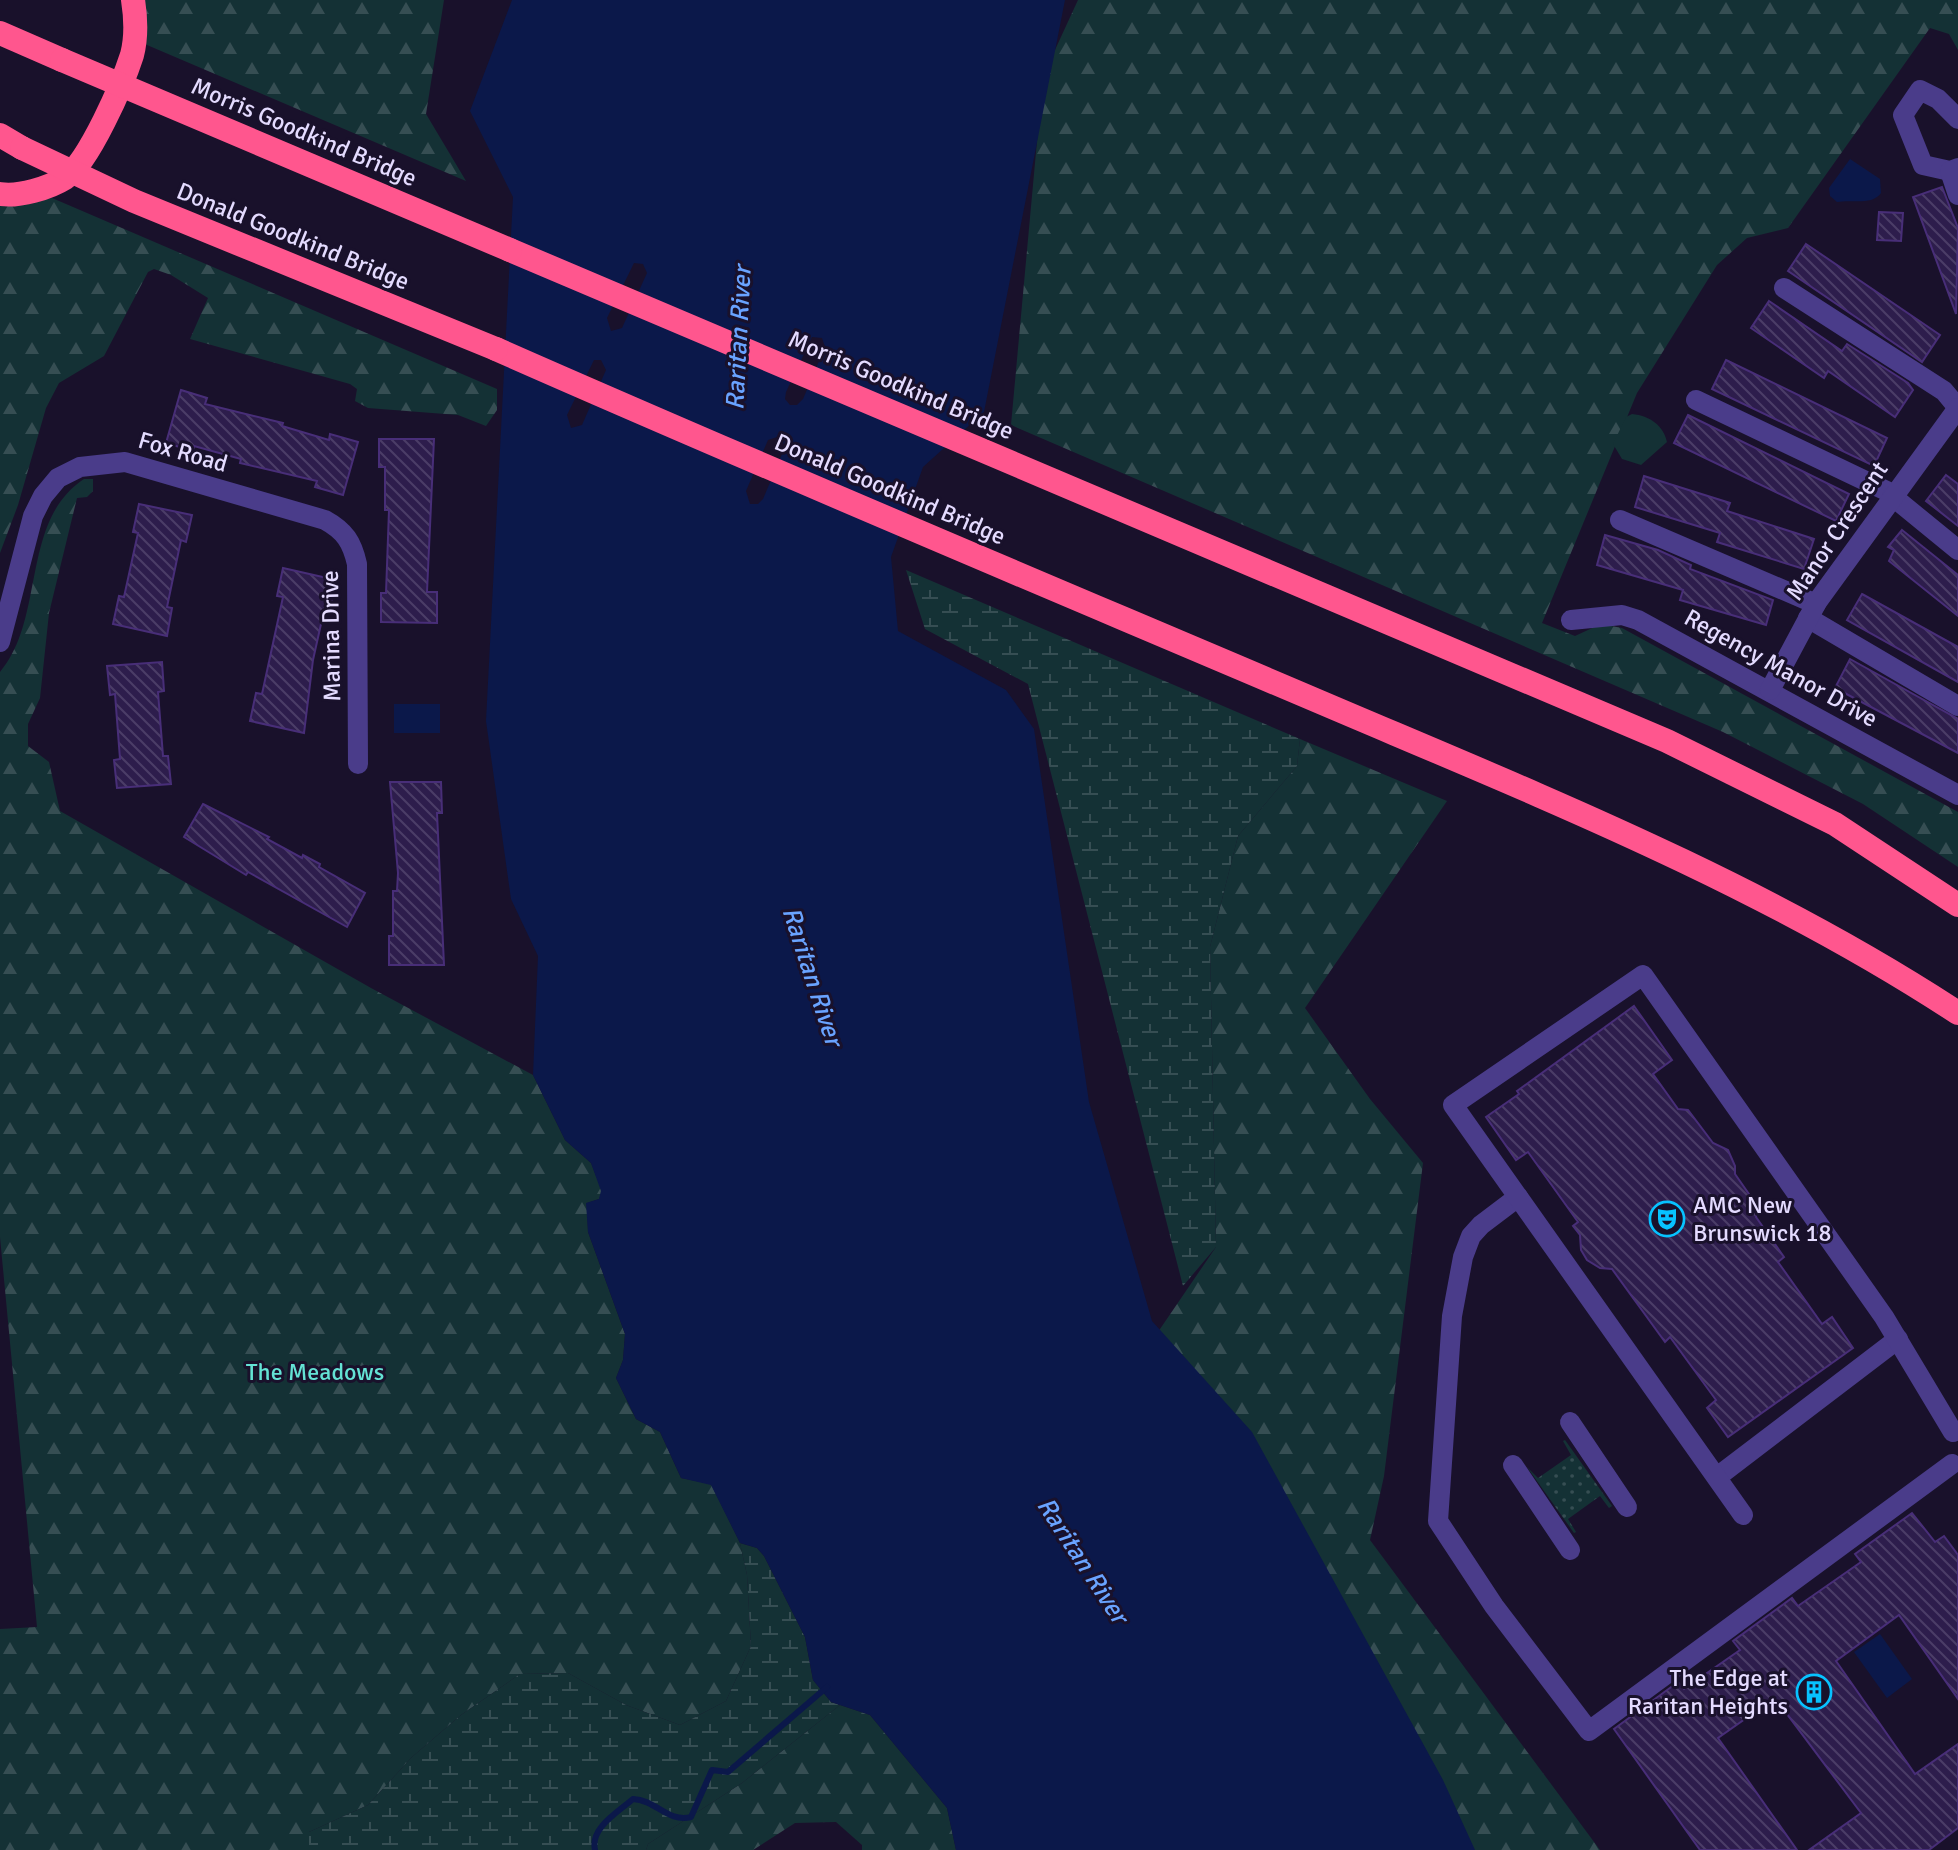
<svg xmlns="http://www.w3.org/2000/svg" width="1958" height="1850" font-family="Signika,sans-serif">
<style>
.grass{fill:url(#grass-dots)}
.forest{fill:url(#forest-firs)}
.wetland{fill:url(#wetland-marsh)}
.park{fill:#143135}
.water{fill:#0b184a}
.pier{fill:#19112b}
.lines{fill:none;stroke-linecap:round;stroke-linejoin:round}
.stream{stroke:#0b184a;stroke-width:6}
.building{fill:url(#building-back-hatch);stroke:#482e78;stroke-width:2}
.minor{stroke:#4a3c8a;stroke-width:20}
.highway{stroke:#ff568e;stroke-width:24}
.highway-bridge{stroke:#ff568e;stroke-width:24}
.labels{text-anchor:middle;stroke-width:6;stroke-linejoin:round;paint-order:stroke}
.street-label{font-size:24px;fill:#e4dbff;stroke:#19112b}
.poi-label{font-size:24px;fill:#e4dbff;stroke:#19112b;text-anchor:start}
.park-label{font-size:24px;fill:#64e2d5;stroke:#19112b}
.water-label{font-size:26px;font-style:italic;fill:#69a3ff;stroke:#19112b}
</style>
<defs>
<pattern id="grass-dots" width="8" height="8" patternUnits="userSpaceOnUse" patternTransform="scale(2)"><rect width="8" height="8" fill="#143135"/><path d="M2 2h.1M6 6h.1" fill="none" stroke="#364e53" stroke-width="1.8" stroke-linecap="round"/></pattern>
<pattern id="forest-firs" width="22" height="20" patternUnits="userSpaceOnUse" patternTransform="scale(2)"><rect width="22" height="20" fill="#143135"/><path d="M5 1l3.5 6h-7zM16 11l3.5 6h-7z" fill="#364e53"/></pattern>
<pattern id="wetland-marsh" width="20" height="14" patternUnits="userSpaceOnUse" patternTransform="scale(2)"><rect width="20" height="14" fill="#143135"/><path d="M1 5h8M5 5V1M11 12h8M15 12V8" fill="none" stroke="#364e53"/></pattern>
<pattern id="building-back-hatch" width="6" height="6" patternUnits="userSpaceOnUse" patternTransform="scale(2)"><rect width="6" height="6" fill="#2d1d4c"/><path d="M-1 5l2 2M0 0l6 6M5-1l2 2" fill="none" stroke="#4b3d67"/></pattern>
</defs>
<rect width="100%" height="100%" fill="#19112b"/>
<path class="grass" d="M 1565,1440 L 1612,1506 L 1609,1508 L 1600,1496 L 1568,1519 L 1576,1532 L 1574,1533 L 1527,1467 L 1538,1478 L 1571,1455 L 1563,1441 Z"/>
<g class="forest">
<path d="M 134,0 L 444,0 L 426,114 L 466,181 L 133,39 Z"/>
<path d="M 1078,0 L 1958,0 L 1958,50 L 1949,34 L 1930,28 L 1788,228 L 1747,238 L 1717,265 L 1637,393 L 1542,623 L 1575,636 L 1601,624 L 1622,628 L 1958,812 L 1958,867 L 1863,804 L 1723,732 L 1011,425 L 1043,76 Z"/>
<path d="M 52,198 L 497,389 L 497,410 L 486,426 L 458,415 L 368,408 L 355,401 L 357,389 L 350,384 L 190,339 L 208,298 L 171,275 L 154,269 L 148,272 L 104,356 L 59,383 L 46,408 L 18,505 L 0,553 L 0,204 Z"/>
<path d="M 84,479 L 93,479 L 93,491 L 87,497 L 77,498 L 49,613 L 40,698 L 28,724 L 28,746 L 49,762 L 60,811 L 371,988 L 533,1075 L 565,1140 L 591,1163 L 602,1191 L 599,1199 L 587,1203 L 588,1232 L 625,1334 L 623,1360 L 616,1378 L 636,1419 L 660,1432 L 681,1478 L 711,1484 L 740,1543 L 747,1575 L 751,1646 L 726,1701 L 680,1725 L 626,1705 L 568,1673 L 520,1674 L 461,1715 L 412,1757 L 368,1805 L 309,1832 L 309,1850 L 0,1850 L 0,1629 L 37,1627 L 0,1237 L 0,672 C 46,618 20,521 84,479 Z"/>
<path d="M 1300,739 L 1447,801 L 1305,1008 L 1370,1099 L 1423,1163 L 1384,1476 L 1370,1540 L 1600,1850 L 1409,1850 L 1158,1332 L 1216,1247 L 1210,947 L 1238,836 L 1297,766 Z"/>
<path d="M 840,1705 L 870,1715 L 947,1808 L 956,1850 L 862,1850 L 862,1845 L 836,1822 L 795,1823 L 753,1850 L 646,1850 L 648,1844 L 742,1783 Z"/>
</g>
<g class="wetland">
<path d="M 906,570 L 1300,739 L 1297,766 L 1238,836 L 1210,947 L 1216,1247 L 1183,1286 L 1028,684 L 925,629 Z"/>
<path d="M 740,1543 L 757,1548 L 764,1556 L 805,1637 L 813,1680 L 831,1702 L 840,1705 L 742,1783 L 648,1844 L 646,1850 L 309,1850 L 309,1832 L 368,1805 L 412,1757 L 461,1715 L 520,1674 L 568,1673 L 626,1705 L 680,1725 L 726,1701 L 751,1646 L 747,1575 Z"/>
</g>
<path class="park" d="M 1632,414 C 1650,416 1663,425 1667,442 L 1641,465 L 1622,459 L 1613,444 L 1626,417 Z"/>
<g class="water">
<path d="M 512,0 L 1065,0 L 984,412 L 923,467 L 891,557 L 898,631 L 1006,690 L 1034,729 L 1089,1102 L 1152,1321 L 1252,1432 L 1443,1780 L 1475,1850 L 956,1850 L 947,1808 L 870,1715 L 831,1702 L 813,1680 L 805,1637 L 764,1556 L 757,1548 L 740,1543 L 711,1485 L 681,1478 L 660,1432 L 636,1419 L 616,1378 L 623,1360 L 625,1334 L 588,1232 L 586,1203 L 599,1199 L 601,1191 L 591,1163 L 565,1140 L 533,1075 L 538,956 L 511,899 L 486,721 L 513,197 L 470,111 Z"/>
<path d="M 1850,159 L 1880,179 L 1881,193 C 1872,206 1852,199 1837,202 L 1830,196 L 1829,188 Z"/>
<rect x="394" y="704" width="46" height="29"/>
<path d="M 1880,1634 L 1912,1679 L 1887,1698 L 1854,1652 Z"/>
</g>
<g class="pier">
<path d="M 634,263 L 643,264 L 647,273 L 622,328 L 611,331 L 607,318 Z"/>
<path d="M 812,337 L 822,338 L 825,347 L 803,399 L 797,405 L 790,405 L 785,399 L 786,392 Z"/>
<path d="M 594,360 L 601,360 L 606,370 L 582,425 L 571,428 L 567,415 Z"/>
<path d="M 780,436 L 785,447 L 763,499 L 758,504 L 750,504 L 746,491 L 768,440 Z"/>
</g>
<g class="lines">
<path class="stream" d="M 595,1850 C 590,1828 617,1813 633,1799 C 656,1800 668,1823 691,1817 L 712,1770 L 728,1772 L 827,1687"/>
</g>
<g class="building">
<path d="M 1942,187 L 1958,228 L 1956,314 L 1913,197 Z"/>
<path d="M 1879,212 L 1903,213 L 1901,241 L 1877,240 Z"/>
<path d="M 1806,244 L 1940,335 L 1922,362 L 1788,271 Z"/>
<path d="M 1769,301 L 1842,351 L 1847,344 L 1908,383 L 1913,390 L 1895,417 L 1828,371 L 1824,378 L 1751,328 Z"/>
<path d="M 1726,360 L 1887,438 L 1874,466 L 1712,389 Z"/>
<path d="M 181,390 L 207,398 L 205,404 L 283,423 L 282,426 L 329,440 L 330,434 L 358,442 L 343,495 L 315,487 L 317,481 L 240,463 L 241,459 L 194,446 L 193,451 L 166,443 Z"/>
<path d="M 1688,415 L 1849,494 L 1836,521 L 1674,443 Z"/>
<path d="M 379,439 L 434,439 L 427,592 L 437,592 L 437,623 L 381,622 L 381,593 L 386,593 L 389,510 L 385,510 L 385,467 L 379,467 Z"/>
<path d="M 1946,475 L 1958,484 L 1958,526 L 1926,501 Z"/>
<path d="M 1644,476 L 1730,503 L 1727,511 L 1814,539 L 1804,569 L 1717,542 L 1720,533 L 1635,507 Z"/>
<path d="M 139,504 L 192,515 L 186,542 L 181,540 L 167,607 L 172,608 L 167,636 L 113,624 L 119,596 L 124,597 L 138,533 L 133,532 Z"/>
<path d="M 1902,530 L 1958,575 L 1958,616 L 1889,561 L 1894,550 L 1888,547 Z"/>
<path d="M 1605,535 L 1658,550 L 1691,565 L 1690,569 L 1773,600 L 1766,625 L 1680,600 L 1683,590 L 1597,565 Z"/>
<path d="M 283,568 L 336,580 L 330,607 L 325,606 L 313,660 L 304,733 L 250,721 L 256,693 L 262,694 L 283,597 L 277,596 Z"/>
<path d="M 1862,594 L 1958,647 L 1958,682 L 1847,620 Z"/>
<path d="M 1850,659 L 1958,719 L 1958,753 L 1835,688 Z"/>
<path d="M 162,662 L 164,691 L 158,692 L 163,756 L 168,756 L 171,784 L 117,788 L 114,760 L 120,759 L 115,694 L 110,695 L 107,666 Z"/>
<path d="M 390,782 L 441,782 L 442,813 L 437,813 L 444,965 L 389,965 L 389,936 L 393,936 L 393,891 L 397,891 L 398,873 Z"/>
<path d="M 203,804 L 269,837 L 267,839 L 302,858 L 303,855 L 320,864 L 319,867 L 365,893 L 347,927 L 248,872 L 246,875 L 184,837 Z"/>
<path d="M 1634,1006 L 1672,1060 L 1653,1074 L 1678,1109 L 1688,1110 L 1713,1143 L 1728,1150 L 1735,1166 L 1735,1174 L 1758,1207 L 1756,1217 L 1784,1257 L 1778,1262 L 1822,1324 L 1832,1317 L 1853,1348 L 1728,1437 L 1707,1408 L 1716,1400 L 1670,1337 L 1665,1342 L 1612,1269 L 1600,1268 L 1587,1260 L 1581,1250 L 1580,1235 L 1573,1226 L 1578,1222 L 1528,1152 L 1516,1160 L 1486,1117 L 1519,1094 L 1517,1091 Z"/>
<path d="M 1912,1513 L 1935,1542 L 1944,1536 L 1958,1555 L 1958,1699 L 1899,1615 L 1836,1661 L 1915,1774 L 1958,1744 L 1958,1828 L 1929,1850 L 1809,1850 L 1861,1813 L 1775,1698 L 1718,1738 L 1797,1850 L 1700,1850 L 1614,1729 L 1678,1682 L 1684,1689 L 1740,1650 L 1733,1641 L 1792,1598 L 1798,1606 L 1861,1562 L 1855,1554 Z"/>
</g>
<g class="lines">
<g class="minor">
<path d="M 1958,119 L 1938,99 L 1920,90 L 1903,115 L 1923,165 L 1950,171 L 1958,168"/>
<path d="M 1950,171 L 1958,195"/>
<path d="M 1784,288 L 1944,391 L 1958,408"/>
<path d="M 1696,400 L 1893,494"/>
<path d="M 1892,496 L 1958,550"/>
<path d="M 1620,520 L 1816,604"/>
<path d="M 1808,618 L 1958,706"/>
<path d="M 1571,620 L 1622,615 L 1638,620 L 1958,795"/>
<path d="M 0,642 L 33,516 L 43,496 L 58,478 L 80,467 L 125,462 L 325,520 C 345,531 352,542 357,564 L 358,764"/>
<path d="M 1770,690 L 1817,602 L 1958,408"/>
<path d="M 1518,1197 L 1481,1225 L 1471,1236 L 1463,1257 L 1452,1316 L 1438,1521 L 1494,1606 L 1589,1731 L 1952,1464"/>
<path d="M 1570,1422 L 1627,1507"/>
<path d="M 1513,1465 L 1570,1550"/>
<path d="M 1717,1477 L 1898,1339"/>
<path d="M 1743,1515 L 1453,1105 L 1643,975 L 1884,1317 L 1953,1432"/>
</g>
<g class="highway">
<path d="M 0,33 L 62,60"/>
<path d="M 0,135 L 22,148"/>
<path d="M 0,194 C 19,197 49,188 65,178 C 89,162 123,83 132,55 C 137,36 136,19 133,0"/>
<path d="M 510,250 L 1667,741 L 1835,824 L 1958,905"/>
<path d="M 496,349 C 770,470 1045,585 1320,702 C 1538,795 1760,883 1958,1013"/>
</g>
<g class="highway-bridge">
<path d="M 62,60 L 510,250"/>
<path d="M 22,148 L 134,201 L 496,349"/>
</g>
</g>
<defs>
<g id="theatre-ring" transform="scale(1.8)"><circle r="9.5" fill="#19112b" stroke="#07c2ff" stroke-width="1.5"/><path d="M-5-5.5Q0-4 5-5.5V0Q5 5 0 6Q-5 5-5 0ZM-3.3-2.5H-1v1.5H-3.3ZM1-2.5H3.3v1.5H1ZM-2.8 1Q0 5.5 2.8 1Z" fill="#07c2ff"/></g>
<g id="building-ring" transform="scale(1.8)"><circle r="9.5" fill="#19112b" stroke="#07c2ff" stroke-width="1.5"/><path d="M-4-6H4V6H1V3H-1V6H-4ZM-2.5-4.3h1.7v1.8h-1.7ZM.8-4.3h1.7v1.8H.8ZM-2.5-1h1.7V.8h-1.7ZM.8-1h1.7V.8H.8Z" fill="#07c2ff"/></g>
</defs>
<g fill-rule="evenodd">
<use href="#theatre-ring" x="1667" y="1219"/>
<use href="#building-ring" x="1814" y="1692"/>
</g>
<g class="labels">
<g class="street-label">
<text transform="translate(304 132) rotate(23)" y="8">Morris Goodkind Bridge</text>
<text transform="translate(293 236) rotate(22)" y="8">Donald Goodkind Bridge</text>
<text transform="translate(901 385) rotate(23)" y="8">Morris Goodkind Bridge</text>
<text transform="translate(183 452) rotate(16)" y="8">Fox Road</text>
<text transform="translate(890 489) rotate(23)" y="8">Donald Goodkind Bridge</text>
<text transform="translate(1837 531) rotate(-56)" y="8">Manor Crescent</text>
<text transform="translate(331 636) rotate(-91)" y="8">Marina Drive</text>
<text transform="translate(1781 668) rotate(29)" y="8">Regency Manor Drive</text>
</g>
<g class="poi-label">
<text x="1693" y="1213">AMC New<tspan x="1693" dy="28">Brunswick 18</tspan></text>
<text x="1788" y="1686" text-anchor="end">The Edge at<tspan x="1788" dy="28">Raritan Heights</tspan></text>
</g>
<g class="park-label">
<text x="315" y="1380">The Meadows</text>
</g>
<g class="water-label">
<text transform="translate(738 338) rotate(-87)" y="9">Raritan River</text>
<text transform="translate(813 976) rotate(72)" y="9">Raritan River</text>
<text transform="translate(1083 1560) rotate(57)" y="9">Raritan River</text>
</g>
</g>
</svg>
